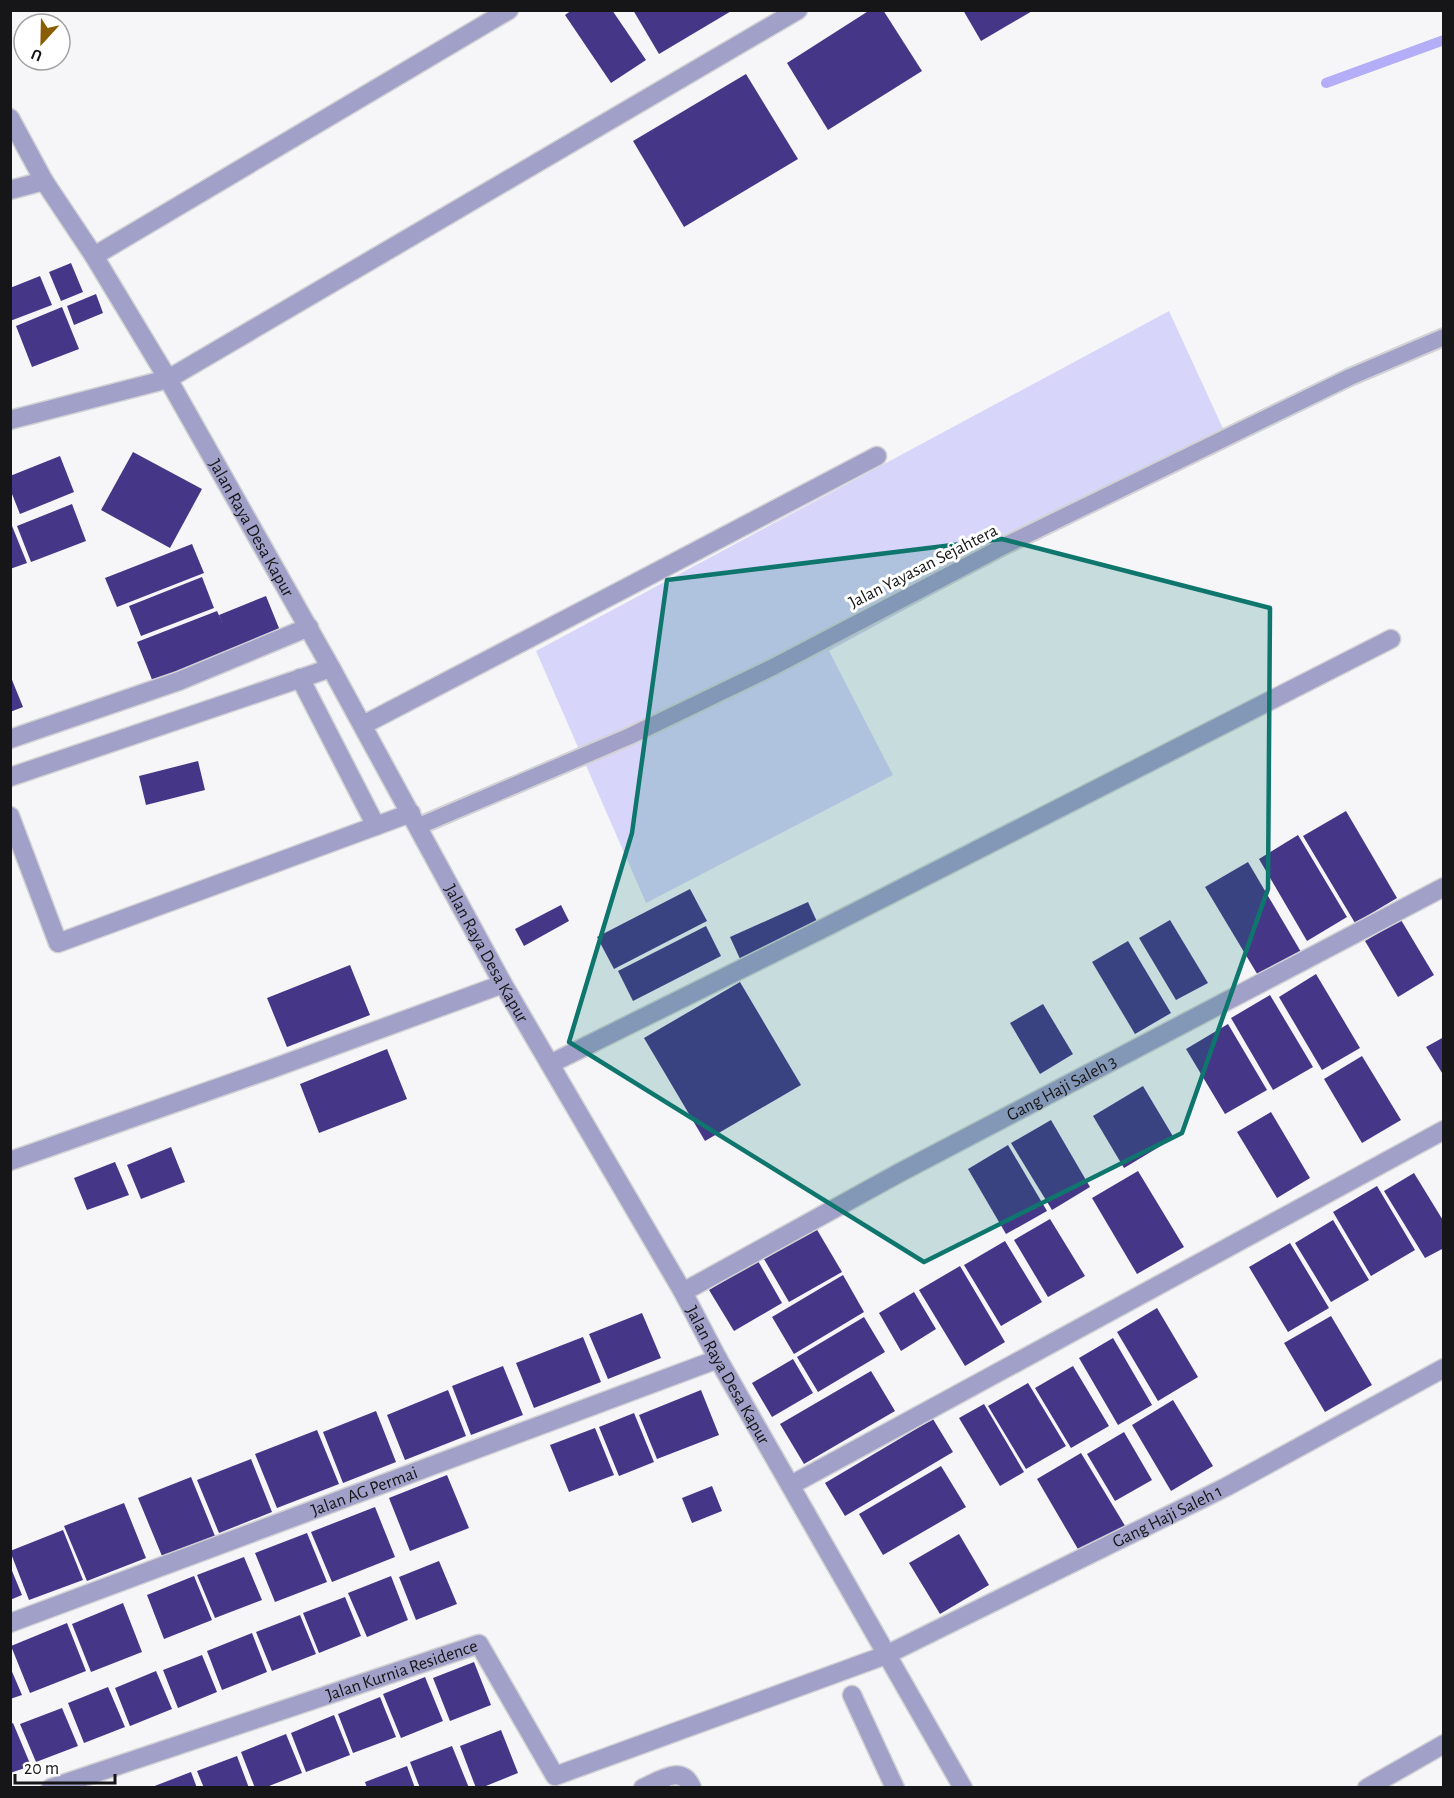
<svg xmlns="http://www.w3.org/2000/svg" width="1454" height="1798" font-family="'Alegreya Sans',sans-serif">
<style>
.green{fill:#d7d6fa}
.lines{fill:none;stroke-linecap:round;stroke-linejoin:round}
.stream{stroke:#b3aef7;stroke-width:10}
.building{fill:#453687}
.lane-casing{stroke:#d2d2d5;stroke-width:20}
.street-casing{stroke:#d2d2d5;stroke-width:21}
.lane{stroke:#a1a0c8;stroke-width:16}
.street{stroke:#a1a0c8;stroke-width:18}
.marked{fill:#0f766e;fill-opacity:0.2;stroke:#0f766e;stroke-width:4.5;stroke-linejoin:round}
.labels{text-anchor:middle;stroke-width:6;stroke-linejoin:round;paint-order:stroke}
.street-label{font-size:18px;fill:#161618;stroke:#fff}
</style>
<rect width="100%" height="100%" fill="#f6f6f9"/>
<path class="green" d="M 1169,311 L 1226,435 L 829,651 L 893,775 L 646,903 L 536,651 Z"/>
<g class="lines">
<path class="stream" d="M 1326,83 L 1444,40"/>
</g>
<g class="building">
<path d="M 572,10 L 612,10 L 646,60 L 611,83 L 565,15 Z"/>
<path d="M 633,10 L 733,10 L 659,54 Z"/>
<path d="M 870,10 L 883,10 L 922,71 L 828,130 L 787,63 Z"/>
<path d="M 963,10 L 1034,10 L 981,41 Z"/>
<path d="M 746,74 L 798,159 L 684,227 L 633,141 Z"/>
<path d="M 71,263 L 83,292 L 61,301 L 49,272 Z"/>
<path d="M 40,276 L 52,305 L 10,321 L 10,288 Z"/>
<path d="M 96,294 L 103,313 L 74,325 L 67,306 Z"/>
<path d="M 62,307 L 79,349 L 32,367 L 16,326 Z"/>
<path d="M 133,452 L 202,489 L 170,548 L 101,510 Z"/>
<path d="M 60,456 L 74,492 L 20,514 L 10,489 L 10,476 Z"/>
<path d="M 72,504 L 86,541 L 31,562 L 17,526 Z"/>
<path d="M 10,521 L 27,563 L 10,569 Z"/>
<path d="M 192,544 L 204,573 L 117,607 L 105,578 Z"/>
<path d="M 202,577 L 214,608 L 141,636 L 129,606 Z"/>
<path d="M 266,596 L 283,638 L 155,687 L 137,642 L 217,611 L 222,622 L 219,615 Z"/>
<path d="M 10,675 L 23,707 L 10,712 Z"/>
<path d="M 198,761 L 205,790 L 146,805 L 139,776 Z"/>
<path d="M 1346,811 L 1397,898 L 1355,923 L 1303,836 Z"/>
<path d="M 1298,835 L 1347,917 L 1307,941 L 1259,859 Z"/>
<path d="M 1248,862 L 1301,952 L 1259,977 L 1205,887 Z"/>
<path d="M 690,889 L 707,921 L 614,969 L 597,937 Z"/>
<path d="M 808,902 L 819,926 L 741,961 L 730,937 Z"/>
<path d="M 561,905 L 569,921 L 524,946 L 515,929 Z"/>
<path d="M 1170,920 L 1208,983 L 1176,1000 L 1139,938 Z"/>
<path d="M 1401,920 L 1434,975 L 1398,997 L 1365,941 Z"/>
<path d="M 706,926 L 721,956 L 633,1001 L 618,971 Z"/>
<path d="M 1128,941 L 1171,1013 L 1135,1034 L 1092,962 Z"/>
<path d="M 350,965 L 370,1015 L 287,1047 L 267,998 Z"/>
<path d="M 1316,974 L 1360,1048 L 1322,1070 L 1279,997 Z"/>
<path d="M 740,982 L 801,1085 L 705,1141 L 644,1038 Z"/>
<path d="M 1270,995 L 1313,1067 L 1273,1090 L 1231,1018 Z"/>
<path d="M 1043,1004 L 1073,1054 L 1040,1074 L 1010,1023 Z"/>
<path d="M 1228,1024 L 1267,1090 L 1225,1114 L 1186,1049 Z"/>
<path d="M 1444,1037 L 1444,1076 L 1426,1047 Z"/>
<path d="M 387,1049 L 407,1099 L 319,1133 L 300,1084 Z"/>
<path d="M 1362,1056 L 1401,1120 L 1362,1143 L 1324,1079 Z"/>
<path d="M 1143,1086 L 1174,1138 L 1124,1168 L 1093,1116 Z"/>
<path d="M 1271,1112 L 1310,1178 L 1277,1198 L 1237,1132 Z"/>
<path d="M 1051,1120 L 1090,1187 L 1052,1210 L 1011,1143 Z"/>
<path d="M 1008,1145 L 1047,1211 L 1006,1234 L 968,1169 Z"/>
<path d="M 171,1147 L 185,1182 L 141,1199 L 127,1165 Z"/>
<path d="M 115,1162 L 129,1195 L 87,1210 L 74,1178 Z"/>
<path d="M 1138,1171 L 1184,1247 L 1137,1274 L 1092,1198 Z"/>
<path d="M 1414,1173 L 1444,1222 L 1444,1248 L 1425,1258 L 1384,1191 Z"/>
<path d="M 1377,1186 L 1415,1250 L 1371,1276 L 1333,1212 Z"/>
<path d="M 1050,1219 L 1085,1276 L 1048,1297 L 1014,1240 Z"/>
<path d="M 1333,1220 L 1369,1280 L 1331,1302 L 1295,1243 Z"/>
<path d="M 816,1228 L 842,1272 L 789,1302 L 764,1259 Z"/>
<path d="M 1005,1241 L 1042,1302 L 1001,1326 L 964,1265 Z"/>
<path d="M 1290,1243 L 1329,1308 L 1288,1332 L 1249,1267 Z"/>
<path d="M 758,1261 L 782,1303 L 734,1331 L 709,1290 Z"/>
<path d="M 960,1266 L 1005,1342 L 965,1366 L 919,1290 Z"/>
<path d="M 843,1275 L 864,1312 L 794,1354 L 772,1317 Z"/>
<path d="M 914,1292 L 936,1329 L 901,1351 L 879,1313 Z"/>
<path d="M 1157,1308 L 1198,1377 L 1158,1401 L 1117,1332 Z"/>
<path d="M 642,1313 L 661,1358 L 608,1379 L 589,1334 Z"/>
<path d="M 1331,1316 L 1372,1385 L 1325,1412 L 1284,1343 Z"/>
<path d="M 864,1317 L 885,1352 L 818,1392 L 797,1357 Z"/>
<path d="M 583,1337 L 601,1382 L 534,1408 L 516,1363 Z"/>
<path d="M 1113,1338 L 1152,1405 L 1118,1425 L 1079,1358 Z"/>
<path d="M 793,1359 L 813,1393 L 772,1417 L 752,1383 Z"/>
<path d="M 503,1366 L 523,1415 L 471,1435 L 452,1386 Z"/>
<path d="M 1073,1366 L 1109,1426 L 1071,1448 L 1035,1388 Z"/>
<path d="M 871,1371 L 895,1411 L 804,1464 L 780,1424 Z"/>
<path d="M 1028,1383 L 1066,1446 L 1026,1469 L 988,1406 Z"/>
<path d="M 448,1390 L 466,1436 L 405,1460 L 387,1415 Z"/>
<path d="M 701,1390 L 719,1435 L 657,1459 L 639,1415 Z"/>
<path d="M 1173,1400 L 1213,1466 L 1171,1491 L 1132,1425 Z"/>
<path d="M 984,1404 L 1024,1472 L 1000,1486 L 959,1418 Z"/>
<path d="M 376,1411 L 396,1462 L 343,1483 L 323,1432 Z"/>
<path d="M 634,1413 L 654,1462 L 619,1476 L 599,1427 Z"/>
<path d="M 933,1419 L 953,1452 L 845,1516 L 825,1483 Z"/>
<path d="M 595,1428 L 614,1475 L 569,1492 L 550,1445 Z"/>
<path d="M 317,1430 L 339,1484 L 277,1508 L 255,1454 Z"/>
<path d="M 1124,1432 L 1152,1480 L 1115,1501 L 1087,1454 Z"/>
<path d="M 1081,1453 L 1127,1529 L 1082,1556 L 1037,1479 Z"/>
<path d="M 251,1459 L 272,1512 L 219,1533 L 197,1480 Z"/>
<path d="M 941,1466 L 966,1507 L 883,1555 L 859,1514 Z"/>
<path d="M 447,1475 L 469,1528 L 410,1551 L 389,1498 Z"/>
<path d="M 191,1477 L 215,1536 L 162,1556 L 138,1498 Z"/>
<path d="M 712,1486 L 722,1511 L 692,1523 L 682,1498 Z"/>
<path d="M 124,1503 L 146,1558 L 87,1581 L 64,1526 Z"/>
<path d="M 375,1507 L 395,1557 L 332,1582 L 311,1532 Z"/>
<path d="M 63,1530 L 83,1580 L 29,1600 L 10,1551 Z"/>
<path d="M 307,1533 L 327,1582 L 275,1602 L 255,1553 Z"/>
<path d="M 959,1534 L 989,1585 L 940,1614 L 909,1563 Z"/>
<path d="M 244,1557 L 262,1600 L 215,1618 L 197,1575 Z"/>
<path d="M 439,1561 L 457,1604 L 416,1620 L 399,1577 Z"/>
<path d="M 10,1566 L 22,1595 L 10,1600 Z"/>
<path d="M 194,1576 L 212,1620 L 164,1639 L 147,1595 Z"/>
<path d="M 391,1576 L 408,1620 L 367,1637 L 348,1593 Z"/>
<path d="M 345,1597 L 361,1636 L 319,1653 L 303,1613 Z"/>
<path d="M 123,1603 L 142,1652 L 91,1672 L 72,1624 Z"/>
<path d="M 300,1615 L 316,1654 L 272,1671 L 256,1632 Z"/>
<path d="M 67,1623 L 86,1671 L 30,1693 L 11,1646 Z"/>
<path d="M 252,1633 L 267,1672 L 222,1690 L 207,1651 Z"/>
<path d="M 202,1655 L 217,1692 L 178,1708 L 163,1670 Z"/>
<path d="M 474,1662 L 491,1705 L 450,1721 L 433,1678 Z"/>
<path d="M 10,1667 L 22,1695 L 10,1699 Z"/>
<path d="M 156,1671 L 172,1709 L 130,1726 L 115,1688 Z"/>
<path d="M 425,1677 L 443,1721 L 401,1738 L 383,1694 Z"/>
<path d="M 108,1687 L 125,1727 L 84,1743 L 68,1703 Z"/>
<path d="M 380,1697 L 396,1737 L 353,1753 L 338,1714 Z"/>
<path d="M 62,1708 L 78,1746 L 36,1762 L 20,1724 Z"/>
<path d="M 334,1715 L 350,1755 L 306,1772 L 291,1733 Z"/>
<path d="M 13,1723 L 31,1766 L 10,1773 L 10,1724 Z"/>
<path d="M 501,1730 L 518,1773 L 481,1788 L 476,1788 L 460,1746 Z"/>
<path d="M 286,1734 L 302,1773 L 264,1788 L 255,1788 L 241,1752 Z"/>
<path d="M 452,1746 L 469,1788 L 420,1788 L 410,1762 Z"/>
<path d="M 237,1756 L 249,1788 L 204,1788 L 197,1771 Z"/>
<path d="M 407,1766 L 415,1788 L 367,1788 L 365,1782 Z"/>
<path d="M 191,1772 L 197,1788 L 152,1788 L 152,1787 Z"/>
</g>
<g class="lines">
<g class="lane-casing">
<path id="lane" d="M 419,826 L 630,736 L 773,667 L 1004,546 L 1350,377 L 1444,337"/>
</g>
<g class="street-casing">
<g id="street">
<path id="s1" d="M 10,118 L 44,181 L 94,256 L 168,379 L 331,668 L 503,984 L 683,1292 L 718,1359 L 963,1788"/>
<path d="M 10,190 L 44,181"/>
<path d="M 94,256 L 509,10"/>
<path d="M 10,420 L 168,379 L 798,10"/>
<path d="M 300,678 L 376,826"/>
<path d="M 363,725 L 622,590 L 877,456"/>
<path d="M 10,739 L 179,681 L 309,627"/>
<path d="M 10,777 L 331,668"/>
<path d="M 10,816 L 58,943 L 411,813"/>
<path d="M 550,1064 L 828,926 L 1391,639"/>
<path d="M 10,1161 L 271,1069 L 503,984"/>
<path id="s2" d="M 683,1292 L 899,1173 L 1444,887"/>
<path d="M 791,1485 L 1444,1130"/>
<path id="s3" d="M 10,1623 L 718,1359"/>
<path d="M 852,1695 L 895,1788"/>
<path id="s4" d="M 51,1788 L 479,1644 L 555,1776 L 886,1655 L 1226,1487 L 1444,1368"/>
<path d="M 643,1788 C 661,1780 682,1764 692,1788"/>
<path d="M 1367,1788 L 1444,1744"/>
</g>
</g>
<use href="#lane" class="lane"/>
<use href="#street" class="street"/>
</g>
<path class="marked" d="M 1002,539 L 1270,608 L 1268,889 L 1182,1133 L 924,1262 L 569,1042 L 632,833 L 667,580 Z"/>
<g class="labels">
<g class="street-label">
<text dy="6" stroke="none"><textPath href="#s1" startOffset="476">Jalan Raya Desa Kapur</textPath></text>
<text transform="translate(923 566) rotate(-27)" y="6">Jalan Yayasan Sejahtera</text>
<text dy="6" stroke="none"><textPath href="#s1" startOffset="962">Jalan Raya Desa Kapur</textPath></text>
<text dy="6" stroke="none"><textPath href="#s2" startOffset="430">Gang Haji Saleh 3</textPath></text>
<text dy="6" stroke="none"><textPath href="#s1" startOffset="1448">Jalan Raya Desa Kapur</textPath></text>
<text dy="6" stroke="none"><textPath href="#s3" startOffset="378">Jalan AG Permai</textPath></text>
<text dy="6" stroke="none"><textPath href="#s4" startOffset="1270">Gang Haji Saleh 1</textPath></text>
<text dy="6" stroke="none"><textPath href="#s4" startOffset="370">Jalan Kurnia Residence</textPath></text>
</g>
</g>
<rect width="1454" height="1798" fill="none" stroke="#161618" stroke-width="24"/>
<g transform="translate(42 42) rotate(202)"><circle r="28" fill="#ffffff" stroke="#a2a2a3" stroke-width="1.5"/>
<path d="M0-4.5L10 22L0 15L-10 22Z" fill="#895d00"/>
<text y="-9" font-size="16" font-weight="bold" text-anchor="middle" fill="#161618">U</text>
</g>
<path d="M15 1774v9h100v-9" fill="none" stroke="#161618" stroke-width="3"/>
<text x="24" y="1774" font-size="18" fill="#161618" stroke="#ffffff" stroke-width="4.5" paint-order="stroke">20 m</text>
</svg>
